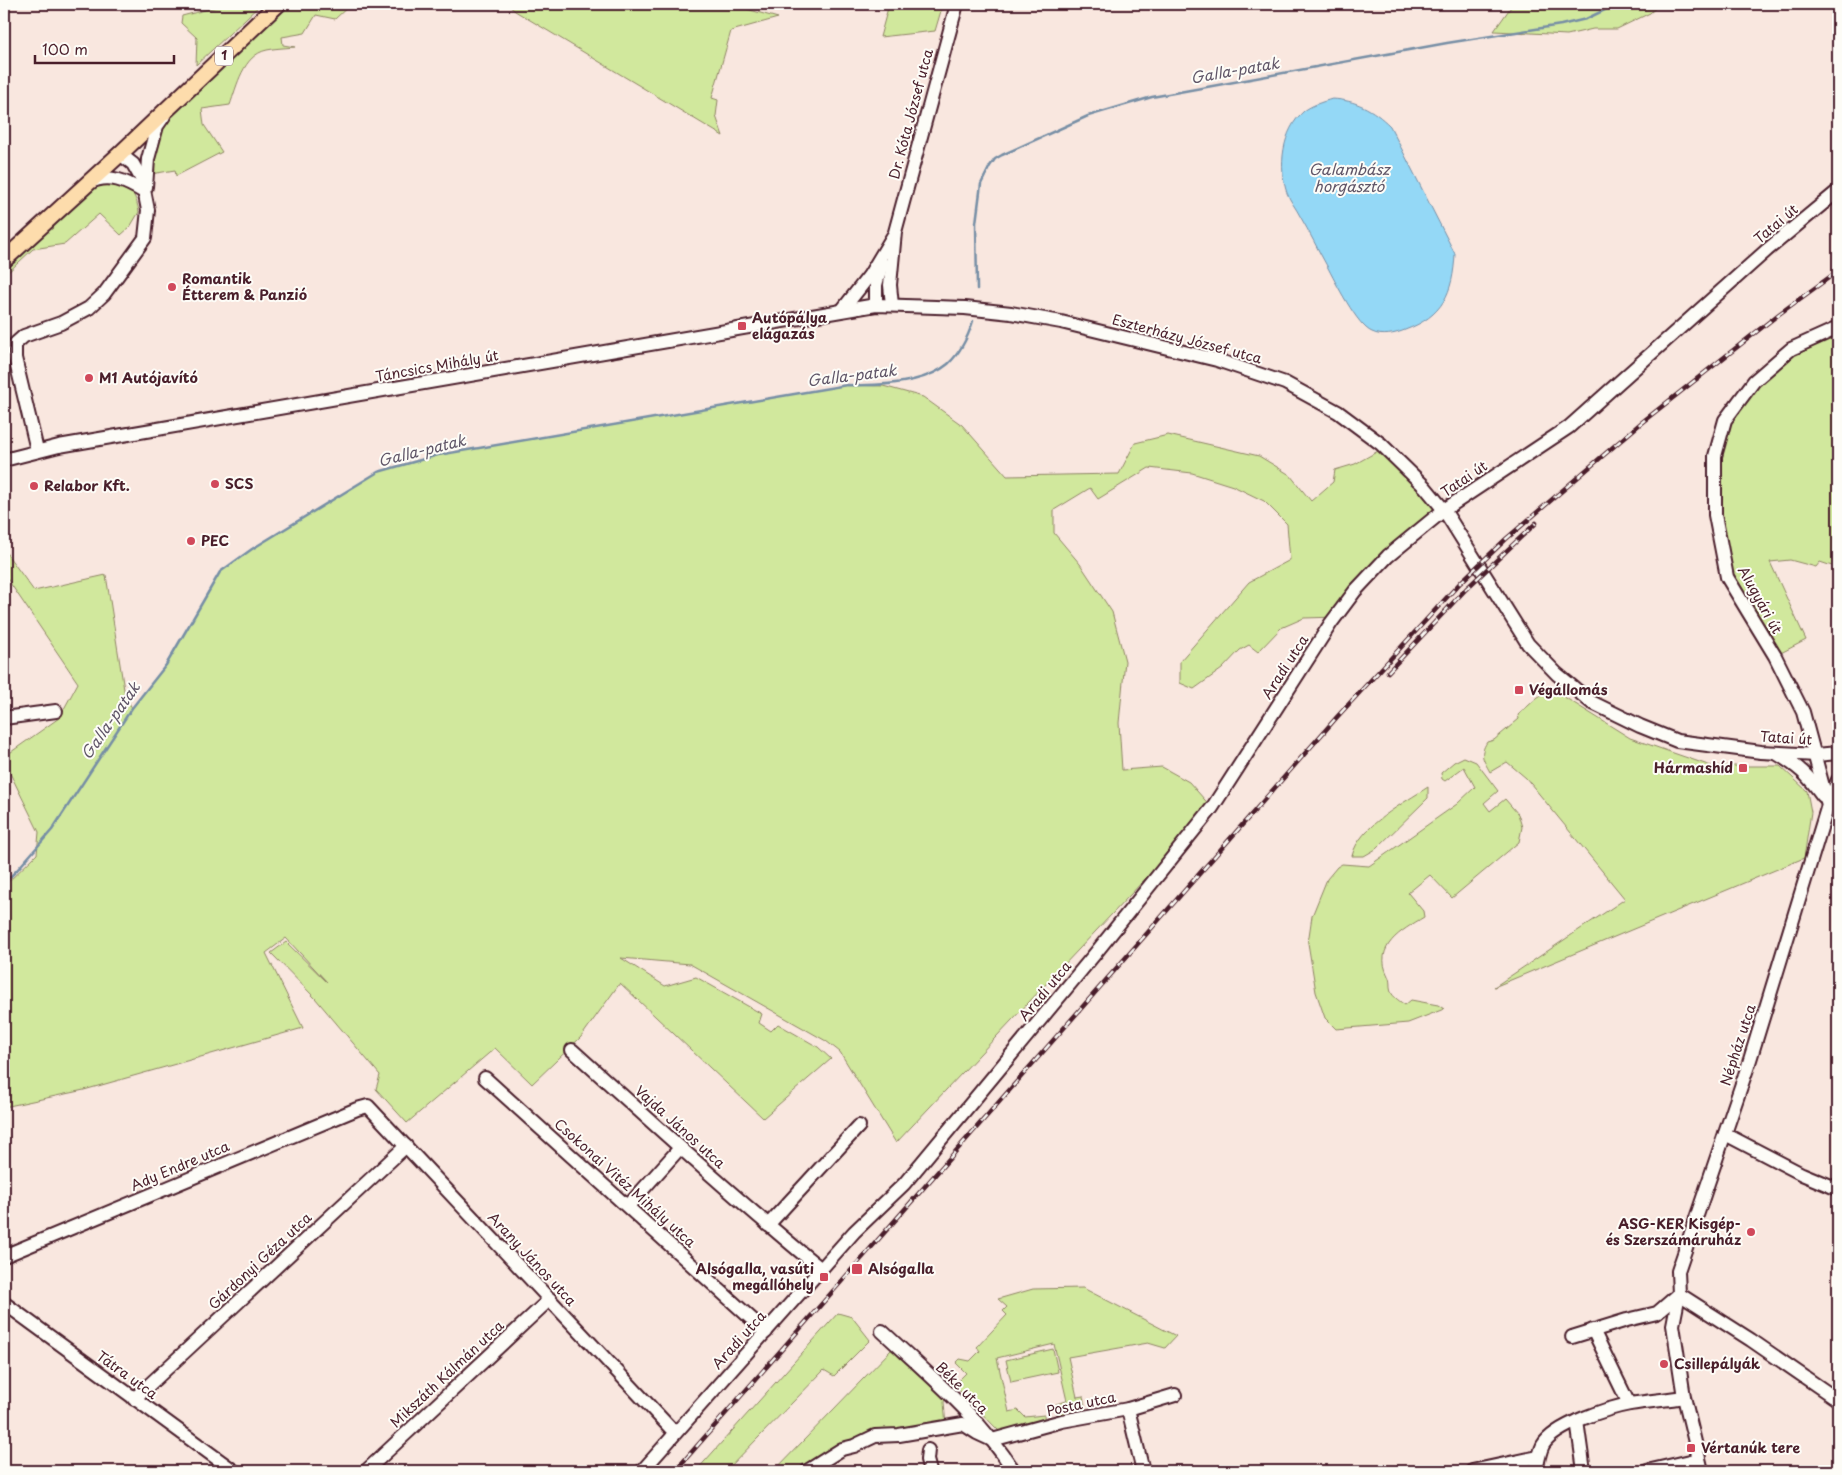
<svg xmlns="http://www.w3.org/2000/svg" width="1842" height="1475" font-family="'Playpen Sans',sans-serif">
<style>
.green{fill:#d1e89d;stroke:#8e8464}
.water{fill:#94d8f6;stroke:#768ea5}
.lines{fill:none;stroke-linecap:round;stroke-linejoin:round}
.stream{stroke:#768ea5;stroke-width:2.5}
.minor-casing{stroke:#4a1f2b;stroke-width:16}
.major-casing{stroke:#4a1f2b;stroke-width:19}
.minor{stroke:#fdfcf7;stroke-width:12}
.major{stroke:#fddcac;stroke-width:15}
.rail-casing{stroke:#4a1f2b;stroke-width:4.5}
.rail{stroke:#fdfcf7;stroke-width:2.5;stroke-dasharray:8;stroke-linecap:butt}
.poi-dot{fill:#d1495b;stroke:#fdfcf7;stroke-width:2}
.labels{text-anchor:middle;stroke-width:4;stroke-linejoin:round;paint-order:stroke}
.shield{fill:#fdfcf7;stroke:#806168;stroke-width:1}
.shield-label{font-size:12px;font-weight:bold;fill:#4a1f2b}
.street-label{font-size:14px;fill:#4a1f2b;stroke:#fdfcf7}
.poi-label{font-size:14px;font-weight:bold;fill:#4a1f2b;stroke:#fdfcf7;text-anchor:start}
.water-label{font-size:15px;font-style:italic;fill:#605668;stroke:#fdfcf7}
</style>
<rect width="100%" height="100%" fill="#f9e7df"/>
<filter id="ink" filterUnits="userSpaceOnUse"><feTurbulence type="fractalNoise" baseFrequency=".02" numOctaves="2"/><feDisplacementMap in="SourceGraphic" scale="10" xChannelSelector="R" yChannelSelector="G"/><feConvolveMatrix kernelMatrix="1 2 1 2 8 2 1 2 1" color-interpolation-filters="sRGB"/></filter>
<g filter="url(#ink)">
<g class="green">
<path d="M 228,4 L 261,4 L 196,65 L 197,38 L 181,23 L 182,16 Z"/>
<path d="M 281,4 L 351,4 L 335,19 L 316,15 L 305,33 L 282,37 L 283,45 L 295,47 C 286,48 276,48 267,50 C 243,55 237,86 230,105 L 202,109 L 204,125 L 222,152 L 176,176 L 175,170 L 151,174 L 160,126 Z"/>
<path d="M 507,4 L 729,4 L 778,18 L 731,31 L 712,98 L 718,100 L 716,116 L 723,136 L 515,11 Z"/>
<path d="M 889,4 L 943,4 L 935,31 L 880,37 Z"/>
<path d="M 1513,4 L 1660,4 L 1650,13 L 1617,29 L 1593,29 L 1567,35 L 1494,31 Z"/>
<path d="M 99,182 C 124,185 134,184 139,212 L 130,227 L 121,235 L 99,214 L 65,244 L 33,249 L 4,276 L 4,263 Z"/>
<path d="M 1838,328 L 1838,568 L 1820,562 L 1816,567 L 1790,560 L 1770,562 L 1806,640 L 1775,656 L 1727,577 L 1715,456 L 1725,420 L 1791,349 Z"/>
<path d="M 847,385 L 883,386 L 923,397 L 962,425 L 1007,476 L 1119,474 L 1135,443 L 1168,435 L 1259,456 L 1290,475 L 1311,501 L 1333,482 L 1335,470 L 1355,464 L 1380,450 L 1444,510 L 1388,556 L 1337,617 L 1304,618 L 1281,628 L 1258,652 L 1249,645 L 1240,650 L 1222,669 L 1194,689 L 1180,683 L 1180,661 L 1249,582 L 1290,560 L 1287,524 L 1264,501 L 1233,486 L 1192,473 L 1149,468 L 1098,499 L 1090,488 L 1054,510 L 1054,533 L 1080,564 L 1112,612 L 1125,661 L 1119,723 L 1122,770 L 1162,767 L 1189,782 L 1212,808 L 896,1143 L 840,1052 L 826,1041 L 690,964 L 621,958 L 665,986 L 696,977 L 762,1014 L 759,1023 L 771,1031 L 778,1024 L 818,1047 L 831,1059 L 763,1118 L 620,983 L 581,1037 L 532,1084 L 495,1048 L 407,1123 L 376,1089 L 380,1075 L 315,998 L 271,953 L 286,942 L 327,982 L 286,938 L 266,953 L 303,1028 L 84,1090 L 4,1107 L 4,886 L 37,854 L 39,832 L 4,761 L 4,757 L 59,718 L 78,683 L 4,574 L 4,550 L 34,591 L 106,575 L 125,696 L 132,708 L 166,665 L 220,572 L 252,549 L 378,472 L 438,455 Z"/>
<path d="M 1553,690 L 1630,738 L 1711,766 L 1780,766 L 1807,791 L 1811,812 L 1804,858 L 1494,987 L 1625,899 L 1526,778 L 1507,762 L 1490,772 C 1483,759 1479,755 1487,742 L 1494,740 L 1519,719 L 1518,715 L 1538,697 Z"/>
<path d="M 1464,757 L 1476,762 L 1498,791 L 1484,803 L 1490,811 L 1505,799 L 1518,814 L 1522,827 L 1519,842 L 1452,898 L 1430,875 L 1408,893 L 1423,911 L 1424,917 C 1401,931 1373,946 1388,976 C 1391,981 1389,987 1391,992 C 1393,997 1401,1002 1405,1005 L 1411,1000 L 1438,1005 L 1444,1009 L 1408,1023 L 1336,1029 L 1325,1018 L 1316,992 L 1308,943 L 1312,916 L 1327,879 L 1337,867 L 1342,864 L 1369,866 L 1457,804 L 1475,787 L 1464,767 L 1445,781 L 1442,779 L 1441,773 L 1454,762 Z"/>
<path d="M 1428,787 L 1428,798 L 1376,849 L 1364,856 L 1352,856 C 1359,826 1404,803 1428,787 Z"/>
<path d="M 1083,1288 L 1176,1336 L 1165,1348 L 1148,1343 L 1068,1357 L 1077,1397 L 1083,1396 L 1087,1416 L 1059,1421 L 1056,1404 L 1067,1401 L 1054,1344 L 997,1358 L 1009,1412 L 1018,1410 L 1025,1417 L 1044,1415 L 1045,1426 L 999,1431 L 954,1385 L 966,1373 L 956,1363 L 960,1359 L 970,1361 L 980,1351 L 977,1347 L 1007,1315 L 1003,1311 L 1007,1307 L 998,1299 L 1033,1289 Z"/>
<path d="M 838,1313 L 852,1317 L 870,1340 L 834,1376 L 824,1370 L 726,1471 L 696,1471 Z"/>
<path d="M 906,1344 L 946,1386 L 947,1394 L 944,1402 L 946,1427 L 854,1446 L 809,1471 L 774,1471 L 892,1349 Z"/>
<path d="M 1053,1349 L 1058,1372 L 1011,1382 L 1006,1360 Z"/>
</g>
<path class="water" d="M 1332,99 C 1355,100 1373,109 1390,126 L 1455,254 C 1453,293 1443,316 1405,330 C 1395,334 1382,337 1372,332 C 1357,326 1335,281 1327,266 C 1318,250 1310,233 1300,216 C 1296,208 1290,201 1287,193 C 1278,167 1282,130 1304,111 C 1312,105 1322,102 1332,99 Z"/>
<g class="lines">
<g class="stream">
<path d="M 977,289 L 976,223 L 981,184 L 990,166 L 995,159 L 1002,155 L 1088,116 L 1152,97 L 1447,43 L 1561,25 L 1586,19 L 1617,4"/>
<path d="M 4,883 L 17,870 L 52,830 L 132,708 L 166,665 L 220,572 L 252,549 L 378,472 L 438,455 L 847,385 C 878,386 923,385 948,364 C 961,352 968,337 973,321"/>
</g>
<g class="minor-casing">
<g id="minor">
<path d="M 89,183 C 109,172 127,182 144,192"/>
<path d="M 146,187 L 148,159 L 157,126 L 164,116"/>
<path d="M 876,305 L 876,285 L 882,263"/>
<path d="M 892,305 L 890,285 L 895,232 L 957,4"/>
<path d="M 843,309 L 869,276 L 893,236"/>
<path d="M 37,450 L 15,358 L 15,344 L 24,336 L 61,323 L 89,308 L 104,294 L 145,238 L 148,210 L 142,180 L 133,164 L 120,154"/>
<path d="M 4,460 L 59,446 L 876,305 L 965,308 L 1011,313 L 1061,322 L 1217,360 L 1285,383 L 1338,412 L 1381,444 L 1425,487 L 1444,510 L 1528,644 L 1557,674 L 1591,702 L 1640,726 L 1677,741 L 1761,752 L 1816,755 L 1838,753"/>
<path d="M 4,718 L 56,711"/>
<path d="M 1776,753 C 1799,767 1807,774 1823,796"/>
<path d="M 1828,805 L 1803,712 L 1775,656 L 1727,577 L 1715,515 L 1715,456 L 1725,420 L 1754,381 L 1791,349 L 1838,328"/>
<path d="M 572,1050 C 654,1124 736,1199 821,1269"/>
<path d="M 485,1078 L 766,1332"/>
<path d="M 1725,1134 L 1802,1174 L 1838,1189"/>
<path d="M 628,1206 L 680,1148"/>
<path d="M 768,1225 L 859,1126"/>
<path d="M 4,1256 L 357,1109 L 368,1106 L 675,1433"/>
<path d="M 1679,1294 L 1751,1340 L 1838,1400"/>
<path d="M 4,1303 L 234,1471"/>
<path d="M 1593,1330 L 1629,1404"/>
<path d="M 882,1331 C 928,1374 980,1417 1014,1471"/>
<path d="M 1572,1337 L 1627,1320 L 1657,1313 L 1679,1294"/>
<path d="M 134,1399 L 406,1146"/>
<path d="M 1128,1409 L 1143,1471"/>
<path d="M 1577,1421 L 1584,1471"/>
<path d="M 992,1440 L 1062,1421 L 1128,1409 L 1175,1395"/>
<path d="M 928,1450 L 927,1460 L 930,1471"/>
<path d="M 366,1471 L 550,1299"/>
<path d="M 642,1471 L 854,1232 L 904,1184 L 1094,955 L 1212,808 L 1331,623 L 1355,591 L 1388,556 L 1444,510 L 1569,427 L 1767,250 L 1838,191"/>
<path d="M 807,1471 L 842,1449 L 854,1446 L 875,1436 L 899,1435 L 963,1424 L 977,1433 L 992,1440"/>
<path d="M 1472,1471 L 1538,1457"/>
<path d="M 1536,1471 C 1538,1462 1539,1453 1543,1445 C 1555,1425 1608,1408 1630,1404 C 1648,1401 1666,1400 1684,1397"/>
<path d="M 1647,1471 L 1699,1459"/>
<path d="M 1702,1471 L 1684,1397 L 1673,1325 L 1679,1294 L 1678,1271 L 1749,1063 L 1828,805 L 1838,780"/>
</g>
</g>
<g class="major-casing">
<path id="major" d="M 4,260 L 120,154 L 278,4"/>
</g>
<use href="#minor" class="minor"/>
<use href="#major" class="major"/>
<g class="rail-casing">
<g id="rail">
<path d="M 1388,672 L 1466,589 L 1536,523"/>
<path d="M 675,1471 L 1337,717 L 1460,583 L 1506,539 L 1641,423 L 1779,314 L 1838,271"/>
</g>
</g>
<use href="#rail" class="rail"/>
</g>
</g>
<g class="poi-dot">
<circle cx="172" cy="287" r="5"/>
<rect x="737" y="321" width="10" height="10" rx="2.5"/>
<circle cx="89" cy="378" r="5"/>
<circle cx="215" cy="484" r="5"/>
<circle cx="34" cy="486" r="5"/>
<circle cx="191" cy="541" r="5"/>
<rect x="1514" y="685" width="10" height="10" rx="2.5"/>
<rect x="1738" y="763" width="10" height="10" rx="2.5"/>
<circle cx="1751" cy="1232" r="5"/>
<rect x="851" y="1263" width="12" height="12" rx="2.5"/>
<rect x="819" y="1272" width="10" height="10" rx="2.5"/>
<circle cx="1664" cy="1364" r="5"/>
<rect x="1686" y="1443" width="10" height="10" rx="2.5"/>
</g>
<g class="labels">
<rect class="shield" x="215" y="46.5" width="18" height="19" rx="4"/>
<g class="shield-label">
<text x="224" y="60">1</text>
</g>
<g class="street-label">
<text transform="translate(911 114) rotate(-75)" y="5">Dr. Kóta József utca</text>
<text transform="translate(1776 224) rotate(-40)" y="5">Tatai út</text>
<text transform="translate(1187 339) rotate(15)" y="5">Eszterházy József utca</text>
<text transform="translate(437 366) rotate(-10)" y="5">Táncsics Mihály út</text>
<text transform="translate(1464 479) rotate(-34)" y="5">Tatai út</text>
<text transform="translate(1760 600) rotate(61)" y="5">Alugyári út</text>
<text transform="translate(1285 667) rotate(-57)" y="5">Aradi utca</text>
<text transform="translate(1786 738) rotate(4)" y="5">Tatai út</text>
<text transform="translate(1045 991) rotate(-50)" y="5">Aradi utca</text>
<text transform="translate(1738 1045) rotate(-72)" y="5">Népház utca</text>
<text transform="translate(680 1127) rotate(42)" y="5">Vajda János utca</text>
<text transform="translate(180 1166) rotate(-23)" y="5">Ady Endre utca</text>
<text transform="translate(625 1183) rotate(42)" y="5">Csokonai Vitéz Mihály utca</text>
<text transform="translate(532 1259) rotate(47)" y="5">Arany János utca</text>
<text transform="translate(260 1261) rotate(-43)" y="5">Gárdonyi Géza utca</text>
<text transform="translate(739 1340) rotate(-48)" y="5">Aradi utca</text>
<text transform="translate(447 1374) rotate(-43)" y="5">Mikszáth Kálmán utca</text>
<text transform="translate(127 1375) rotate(36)" y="5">Tátra utca</text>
<text transform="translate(962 1388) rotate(45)" y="5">Béke utca</text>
<text transform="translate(1081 1404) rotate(-12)" y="5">Posta utca</text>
</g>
<g class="poi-label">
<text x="182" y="284">Romantik<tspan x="182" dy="16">Étterem &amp; Panzió</tspan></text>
<text x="752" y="323">Autópálya<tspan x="752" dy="16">elágazás</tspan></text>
<text x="99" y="383">M1 Autójavító</text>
<text x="225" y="489">SCS</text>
<text x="44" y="491">Relabor Kft.</text>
<text x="201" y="546">PEC</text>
<text x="1529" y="695">Végállomás</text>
<text x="1733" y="773" text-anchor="end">Hármashíd</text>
<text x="1741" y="1229" text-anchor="end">ASG-KER Kisgép-<tspan x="1741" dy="16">és Szerszámáruház</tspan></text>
<text x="814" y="1274" text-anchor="end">Alsógalla, vasúti<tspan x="814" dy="16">megállóhely</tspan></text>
<text x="868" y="1274">Alsógalla</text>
<text x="1674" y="1369">Csillepályák</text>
<text x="1701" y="1453">Vértanúk tere</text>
</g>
<g class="water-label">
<text transform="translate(1235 71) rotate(-10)" y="5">Galla-patak</text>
<text x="1349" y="175">Galambász<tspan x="1349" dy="17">horgásztó</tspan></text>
<text transform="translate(852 376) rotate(-7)" y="5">Galla-patak</text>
<text transform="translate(422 451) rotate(-14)" y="5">Galla-patak</text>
<text transform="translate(111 721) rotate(-55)" y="5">Galla-patak</text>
</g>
</g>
<rect width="1842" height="1475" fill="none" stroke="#fdfcf7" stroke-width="20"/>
<rect x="10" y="10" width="1822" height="1455" fill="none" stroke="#4a1f2b" stroke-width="2" filter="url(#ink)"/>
<path d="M35 55v8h139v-8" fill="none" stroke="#4a1f2b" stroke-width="2.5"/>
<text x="42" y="55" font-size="15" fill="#4a1f2b" stroke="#fdfcf7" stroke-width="4" paint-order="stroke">100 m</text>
</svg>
